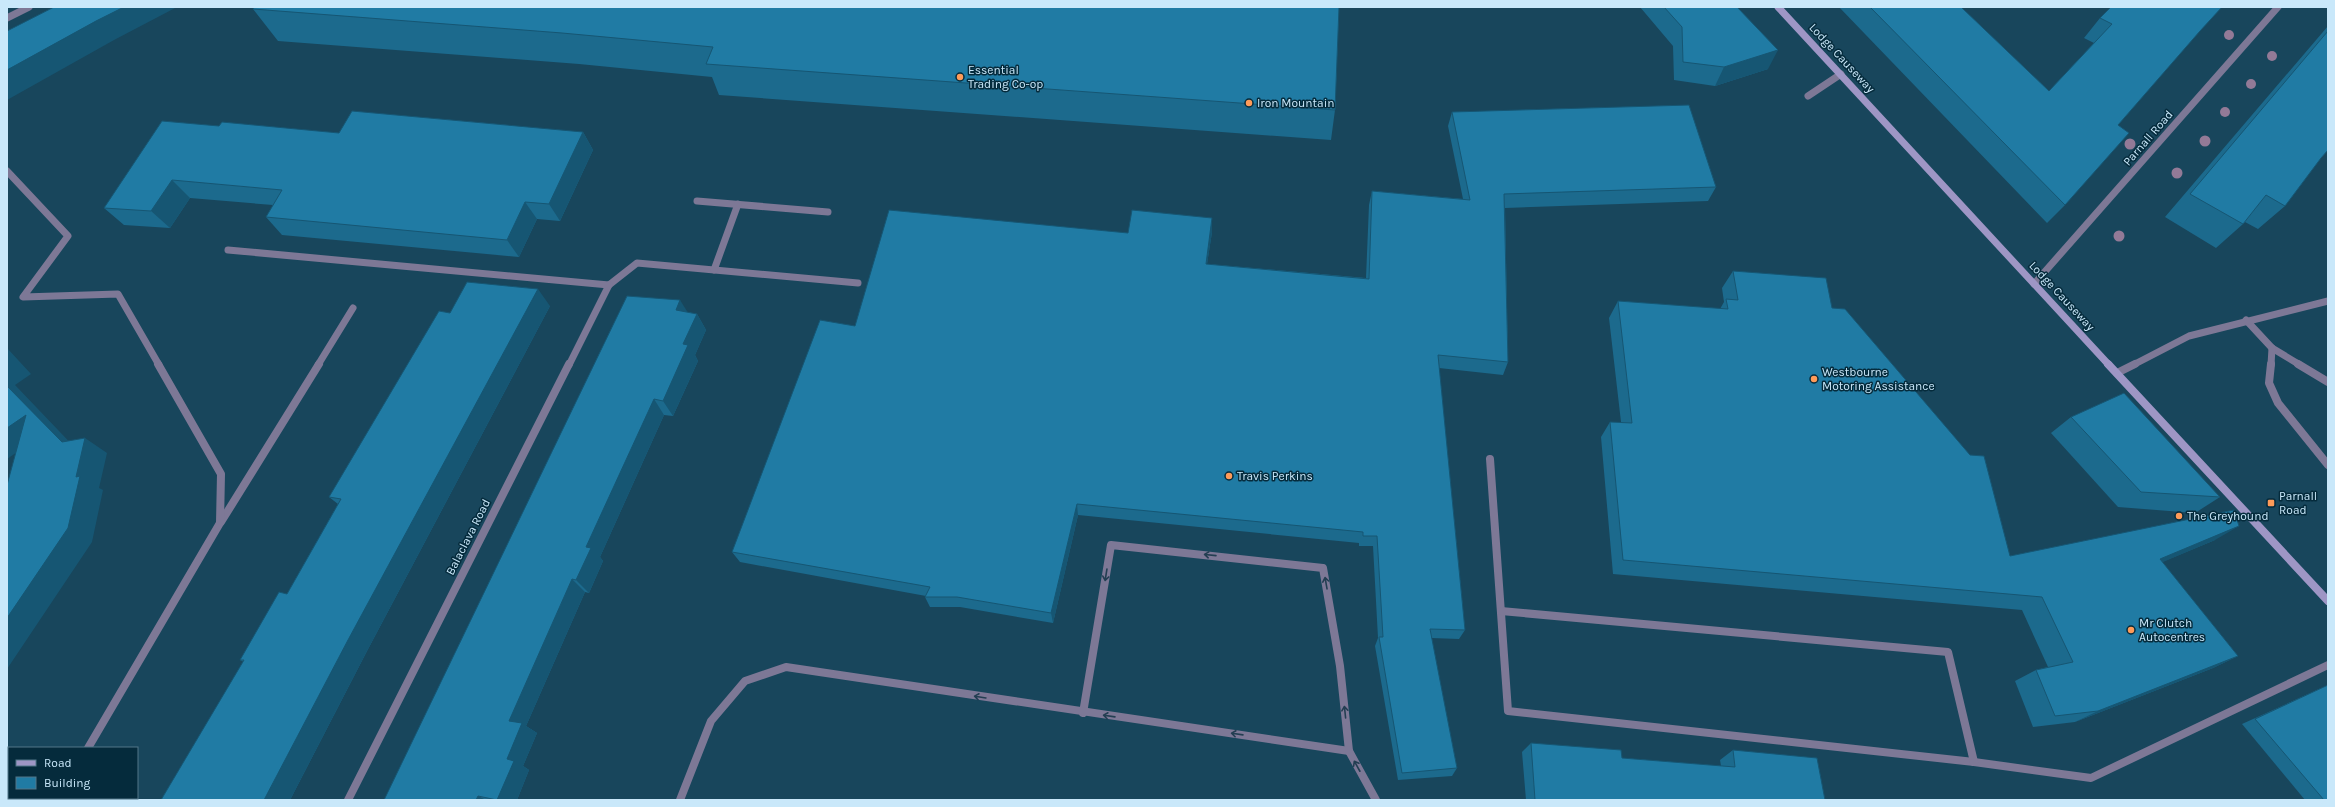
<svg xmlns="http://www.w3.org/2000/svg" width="2335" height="807" font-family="Karla,sans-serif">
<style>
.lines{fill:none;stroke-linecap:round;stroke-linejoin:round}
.service-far1{stroke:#7d7896;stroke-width:7}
.service{stroke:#7d7896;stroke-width:8}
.minor-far1{stroke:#7d7896;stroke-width:7}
.minor{stroke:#7d7896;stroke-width:8}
.secondary-far1{stroke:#9e96c5;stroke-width:7}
.secondary{stroke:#9e96c5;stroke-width:8}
.tree{fill:#937a97}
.wall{fill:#1c6a8d}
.shaded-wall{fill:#165673}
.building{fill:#207ba4;stroke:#165673}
.oneway{stroke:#233e52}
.poi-dot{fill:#fe9b59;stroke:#052b3c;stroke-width:1.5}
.labels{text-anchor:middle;stroke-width:3;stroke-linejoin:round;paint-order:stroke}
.street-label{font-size:12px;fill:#c9e8fa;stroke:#052b3c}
.poi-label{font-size:12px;fill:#c9e8fa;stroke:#052b3c;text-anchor:start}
</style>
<rect width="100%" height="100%" fill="#18465c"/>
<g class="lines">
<g class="service-far1">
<path d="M 1808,96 L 1841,74"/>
<path d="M 7,171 L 68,236 L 23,297 L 118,294 L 159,365"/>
<path d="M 697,201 L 828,212"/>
<path d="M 228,250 L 609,285 L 637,263 L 858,283"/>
<path d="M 714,270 L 738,204"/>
<path d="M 2246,320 L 2272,348 L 2300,365"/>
<path d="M 318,365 L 353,308"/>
<path d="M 2133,365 L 2189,336 L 2328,301"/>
<path d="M 2271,365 L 2272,348"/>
</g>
<g class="service">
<path d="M 2271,364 L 2269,383 L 2278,403 L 2328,465"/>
<path d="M 2298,364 L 2328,382"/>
<path d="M 2117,373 L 2135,364"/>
<path d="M 1490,459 L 1508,711 L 1974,762 L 2091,778 L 2328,665"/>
<path d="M 221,522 L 319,364"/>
<path d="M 1501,611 L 1948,652 L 1974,762"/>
<path d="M 1083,713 L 1111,545 L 1323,568 L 1340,666 L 1349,751"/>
<path d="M 88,748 L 220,523 L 221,474 L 158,364"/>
<path d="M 57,800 L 58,798"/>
<path d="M 680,800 L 711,721 L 745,681 L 786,667 L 1349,751 L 1376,800"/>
</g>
<g class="minor-far1">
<path d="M 7,18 L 29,7"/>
<path d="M 2034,284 L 2278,7"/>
<path d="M 569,365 L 609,285"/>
</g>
<path class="minor" d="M 348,800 L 569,364"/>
<path class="secondary-far1" d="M 1778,7 L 2109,365"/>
<path class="secondary" d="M 2108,364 L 2328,601"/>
</g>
<g class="tree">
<circle cx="2229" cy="35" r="5"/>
<circle cx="2272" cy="56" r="5"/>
<circle cx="2251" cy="84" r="5"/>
<circle cx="2225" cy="112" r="5"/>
<circle cx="2205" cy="141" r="5.5"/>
<circle cx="2130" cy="144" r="5.5"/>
<circle cx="2177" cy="173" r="5.5"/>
<circle cx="2119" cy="236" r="5.5"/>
</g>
<g class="wall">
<path d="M 1339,7 L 1335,110 L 1331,140 L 719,95 L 712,77 L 579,64 L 278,41 L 253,9 Z"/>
<path d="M 1640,7 L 1737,7 L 1768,69 L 1715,86 L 1674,80 L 1673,46 Z"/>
<path d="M 1839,7 L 1961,7 L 2049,91 L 2094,43 L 2084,38 L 2100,18 L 2196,35 L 2118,125 L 2065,205 L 2047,223 Z"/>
<path d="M 2328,26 L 2328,150 L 2321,158 L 2285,206 L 2258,229 L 2245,222 L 2243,224 L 2216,248 L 2165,217 Z"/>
<path d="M 1452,112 L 1716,187 L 1708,201 L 1505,208 L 1508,362 L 1503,375 L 1439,368 L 1465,630 L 1459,639 L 1431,638 L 1457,768 L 1452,776 L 1398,780 L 1375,646 L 1378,638 L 1373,546 L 1359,546 L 1359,543 L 1078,515 L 1053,623 L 960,607 L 930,607 L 925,597 L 926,596 L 740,562 L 732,552 L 855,326 L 1128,233 L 1212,232 L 1207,264 L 1366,278 L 1369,205 L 1372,191 L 1463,199 L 1448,126 Z"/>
<path d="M 219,126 L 339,133 L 583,132 L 593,150 L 560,221 L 537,219 L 519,257 L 282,235 L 266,217 L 273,205 L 190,198 L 170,228 L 124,225 L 104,208 Z"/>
<path d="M 1733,271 L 1832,308 L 2010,556 L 2215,540 L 2162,562 L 2238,656 L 2213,668 L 2075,722 L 2033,727 L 2015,681 L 2036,670 L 2048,667 L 2022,610 L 1613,574 L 1601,437 L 1610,422 L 1621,422 L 1609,318 L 1618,301 L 1720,309 L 1724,302 L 1722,288 Z"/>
<path d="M 550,306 L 367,651 L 290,800 L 161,800 L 244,662 L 240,660 L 287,594 L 338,504 L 329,497 L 450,313 Z"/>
<path d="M 687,312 L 697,314 L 706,330 L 695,355 L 698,361 L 673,416 L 664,415 L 600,557 L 603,561 L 589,593 L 585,592 L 526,726 L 537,733 L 523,766 L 529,770 L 517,800 L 384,800 Z"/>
<path d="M 2071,417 L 2220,497 L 2195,513 L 2118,507 L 2051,433 Z"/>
<path d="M 2328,685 L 2328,800 L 2305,800 L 2242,724 Z"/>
<path d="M 1531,743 L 1622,758 L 1721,766 L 1720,760 L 1733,750 L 1825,800 L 1526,800 L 1522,752 Z"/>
</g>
<g class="shaded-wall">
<path d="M 124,7 L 177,7 L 114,40 L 7,100 L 7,70 L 96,21 Z"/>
<path d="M 1778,50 L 1768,69 L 1715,86 L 1724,67 Z"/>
<path d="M 583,132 L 593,150 L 560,221 L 549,204 Z"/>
<path d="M 172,180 L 190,198 L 170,228 L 151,211 Z"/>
<path d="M 525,202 L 537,219 L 519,257 L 507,240 Z"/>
<path d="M 1212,218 L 1212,232 L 1205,277 L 1206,264 Z"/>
<path d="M 538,289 L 550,306 L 367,651 L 290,800 L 264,800 L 348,640 Z"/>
<path d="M 680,300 L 690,316 L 676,310 Z"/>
<path d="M 697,314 L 706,330 L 695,355 L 698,361 L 673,416 L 663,401 L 683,344 Z"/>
<path d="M 7,348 L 31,374 L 15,385 L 81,454 L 85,438 L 107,453 L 99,488 L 103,490 L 92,542 L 7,669 L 7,618 L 76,477 L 62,442 L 7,386 Z"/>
<path d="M 654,399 L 664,415 L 600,557 L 603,561 L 589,593 L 576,580 L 586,547 Z"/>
<path d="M 26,415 L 49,430 L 7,459 L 7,428 Z"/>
<path d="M 1077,504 L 1078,515 L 1053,623 L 1051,613 Z"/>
<path d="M 2239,526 L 2215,540 L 2137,573 L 2160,559 Z"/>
<path d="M 572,579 L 585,592 L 526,726 L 537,733 L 523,766 L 529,770 L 517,800 L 497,800 L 507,759 L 509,721 Z"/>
<path d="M 2238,656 L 2213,668 L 2075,722 L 2098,711 Z"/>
<path d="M 478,796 L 486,800 L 476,800 Z"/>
</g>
<g class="building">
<path d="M 54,7 L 124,7 L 96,21 L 7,70 L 7,31 Z"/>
<path d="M 254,7 L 1339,7 L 1335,110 L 706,64 L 713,47 L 562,33 L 253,9 Z"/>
<path d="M 1664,7 L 1737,7 L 1778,50 L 1724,67 L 1683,62 L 1682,27 Z"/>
<path d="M 1870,7 L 1961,7 L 2049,91 L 2112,24 L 2100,18 L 2111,7 L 2222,7 L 2200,31 L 2118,125 L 2129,133 L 2065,205 Z"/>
<path d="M 2328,31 L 2328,150 L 2321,158 L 2285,206 L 2266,195 L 2243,224 L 2190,194 Z"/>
<path d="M 1689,105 L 1716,187 L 1504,194 L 1508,362 L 1438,355 L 1465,630 L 1430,629 L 1457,768 L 1402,773 L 1379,637 L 1383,637 L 1377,536 L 1363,536 L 1363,532 L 1077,504 L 1051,613 L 957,597 L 925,597 L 930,587 L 732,552 L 820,320 L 855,326 L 889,210 L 1128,233 L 1132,210 L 1212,218 L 1206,264 L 1369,279 L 1372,191 L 1470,200 L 1452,112 Z"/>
<path d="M 352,111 L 583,132 L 549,204 L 525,202 L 507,240 L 266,217 L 282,190 L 172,180 L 151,211 L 104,208 L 162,121 L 219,126 L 222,122 L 339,133 Z"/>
<path d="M 1733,271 L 1826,278 L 1832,308 L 1845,309 L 1970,455 L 1984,456 L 2010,556 L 2234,510 L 2239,526 L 2160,559 L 2238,656 L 2098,711 L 2055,716 L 2036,670 L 2073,662 L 2042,597 L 1623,560 L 1610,422 L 1632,423 L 1618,301 L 1728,309 L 1726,299 L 1738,300 Z"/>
<path d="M 467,282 L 538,289 L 348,640 L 264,800 L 161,800 L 244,660 L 240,660 L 279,592 L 287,594 L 341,499 L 329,497 L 439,311 L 450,313 Z"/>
<path d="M 627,296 L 680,300 L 676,310 L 697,314 L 683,344 L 688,345 L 663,401 L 654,399 L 586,547 L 591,548 L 576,580 L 572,579 L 509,721 L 522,723 L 507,759 L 514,761 L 497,800 L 478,796 L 476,800 L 384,800 Z"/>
<path d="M 7,386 L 62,442 L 85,438 L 76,477 L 80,476 L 68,528 L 7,618 L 7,485 L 26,415 L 7,428 Z"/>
<path d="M 2124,393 L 2220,497 L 2141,492 L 2071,417 Z"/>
<path d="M 2328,685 L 2328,800 L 2324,800 L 2255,719 Z"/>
<path d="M 1531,743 L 1621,750 L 1622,758 L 1735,767 L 1733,750 L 1817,758 L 1825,800 L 1535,800 Z"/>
</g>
<defs><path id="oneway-shaft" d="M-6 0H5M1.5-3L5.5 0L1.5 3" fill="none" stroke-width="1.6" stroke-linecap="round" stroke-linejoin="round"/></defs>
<g class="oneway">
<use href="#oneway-shaft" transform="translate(1210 555) rotate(-174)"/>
<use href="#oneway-shaft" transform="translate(1106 575) rotate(99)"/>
<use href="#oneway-shaft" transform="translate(1326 583) rotate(-100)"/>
<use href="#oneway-shaft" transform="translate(980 697) rotate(-171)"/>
<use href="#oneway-shaft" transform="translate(1345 712) rotate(-96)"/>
<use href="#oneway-shaft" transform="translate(1109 716) rotate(-172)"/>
<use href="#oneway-shaft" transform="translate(1237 734) rotate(-172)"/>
<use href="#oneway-shaft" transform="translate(1357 766) rotate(-119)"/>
</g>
<g class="poi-dot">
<circle cx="960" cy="77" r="4"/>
<circle cx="1249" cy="103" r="4"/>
<circle cx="1814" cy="379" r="4"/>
<circle cx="1229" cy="476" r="4"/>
<rect x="2267" y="499" width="8" height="8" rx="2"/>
<circle cx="2179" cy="516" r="4"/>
<circle cx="2131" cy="630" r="4"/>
</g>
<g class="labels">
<g class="street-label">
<text transform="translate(1842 58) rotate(47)" y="4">Lodge Causeway</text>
<text transform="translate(2148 138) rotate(-49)" y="4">Parnall Road</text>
<text transform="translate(2062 296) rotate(47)" y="4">Lodge Causeway</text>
<text transform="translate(468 537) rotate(-63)" y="4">Balaclava Road</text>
</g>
<g class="poi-label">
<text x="968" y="74">Essential<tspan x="968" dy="14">Trading Co-op</tspan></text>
<text x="1257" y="107">Iron Mountain</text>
<text x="1822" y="376">Westbourne<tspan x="1822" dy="14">Motoring Assistance</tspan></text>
<text x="1237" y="480">Travis Perkins</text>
<text x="2279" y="500">Parnall<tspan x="2279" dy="14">Road</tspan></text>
<text x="2187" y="520">The Greyhound</text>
<text x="2139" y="627">Mr Clutch<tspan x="2139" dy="14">Autocentres</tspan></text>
</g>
</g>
<rect width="2335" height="807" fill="none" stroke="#c9e8fa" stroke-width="16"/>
<rect x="8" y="747" width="130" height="52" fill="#052b3c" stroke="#537788"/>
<rect x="16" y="760" width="20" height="6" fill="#9e96c5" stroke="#537788"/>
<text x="44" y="767" font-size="12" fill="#c9e8fa">Road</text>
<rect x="16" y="777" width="20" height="12" fill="#207ba4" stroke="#537788"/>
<text x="44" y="787" font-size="12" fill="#c9e8fa">Building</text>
</svg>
